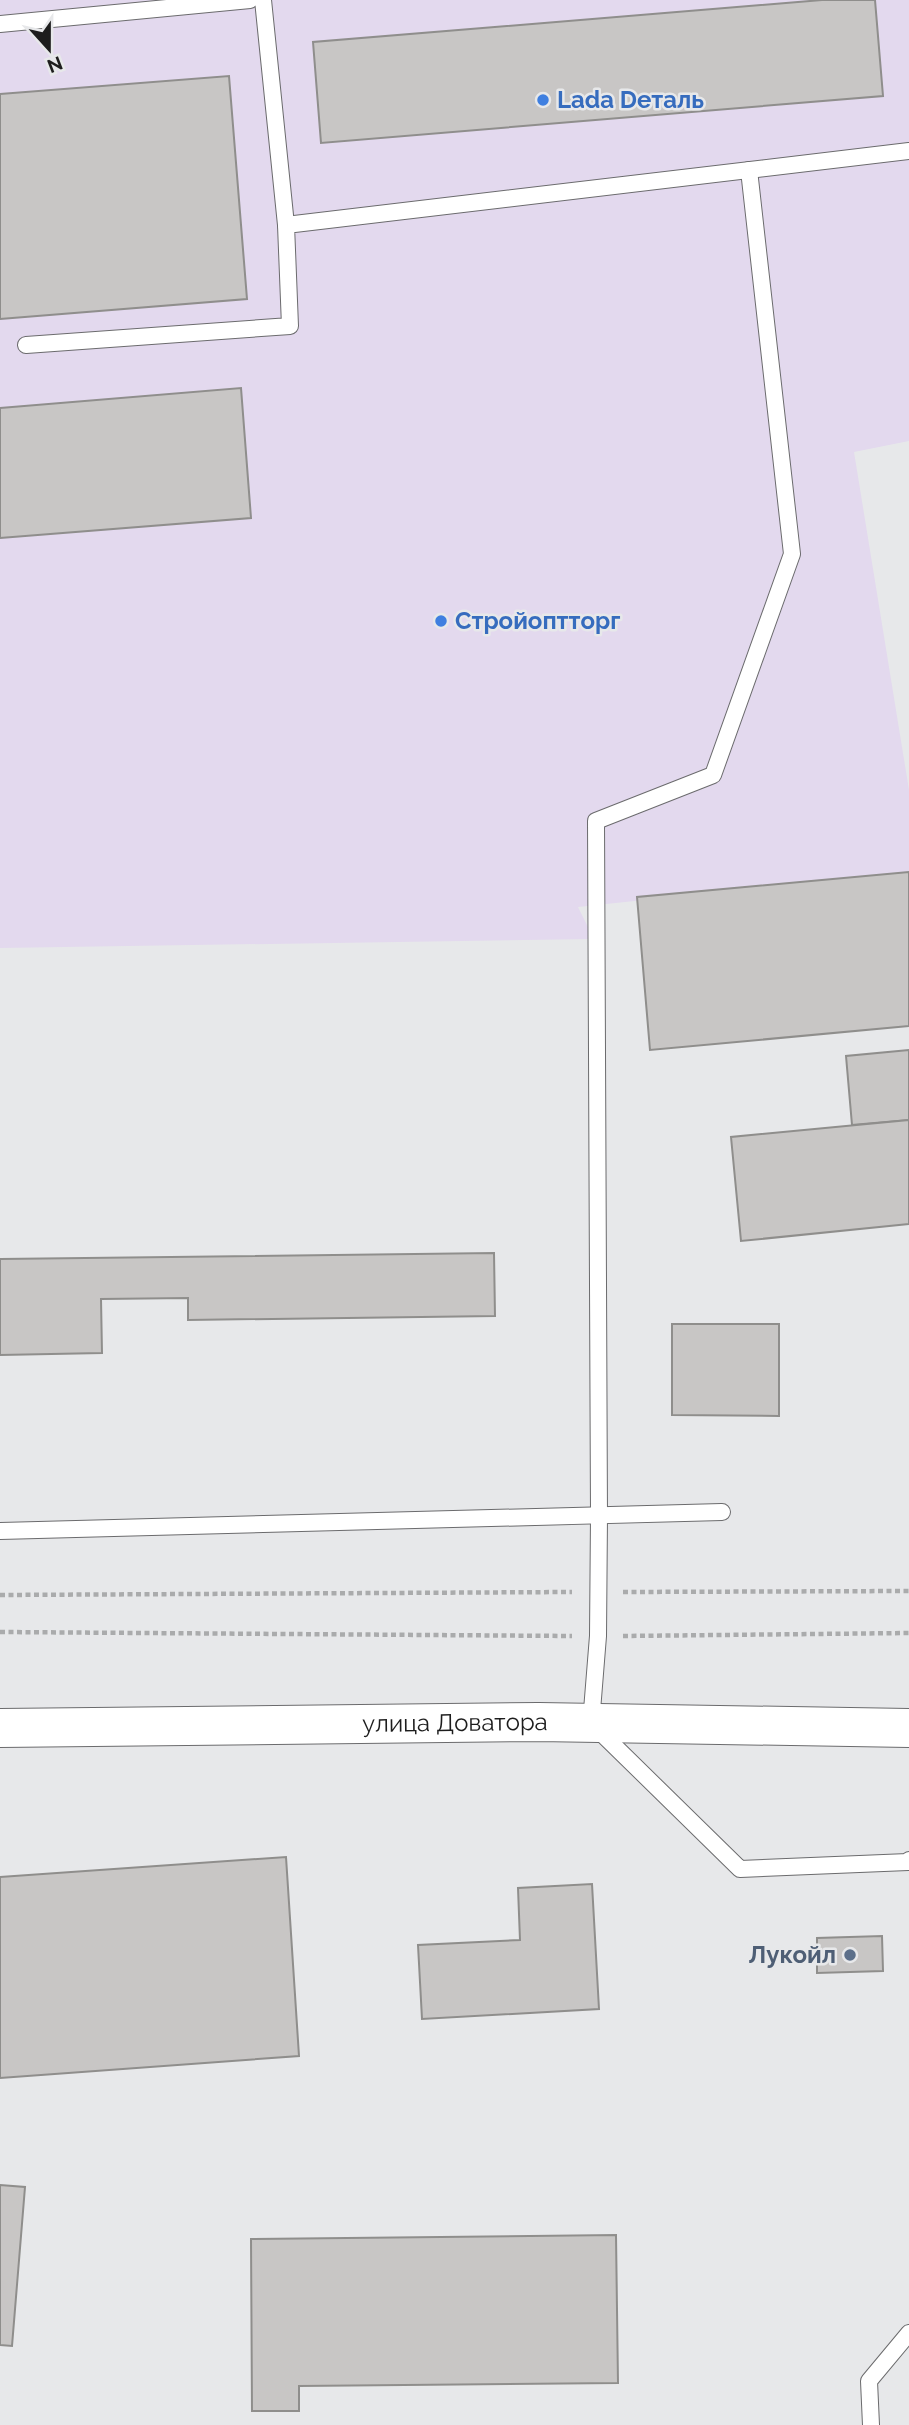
<svg xmlns="http://www.w3.org/2000/svg" width="909" height="2425" font-family="Raleway,sans-serif">
<style>
.commercial{fill:#e3d9ee}
.building{fill:#c8c6c5;stroke:#8f8e8c;stroke-width:2}
.lines{fill:none;stroke-linecap:round;stroke-linejoin:round}
.lane-casing{stroke:#6b6b6d;stroke-width:18}
.secondary-casing{stroke:#6b6b6d;stroke-width:40}
.path{stroke:#aaabac;stroke-width:4.5;stroke-dasharray:5 3.5;stroke-linecap:butt}
.lane{stroke:#fff;stroke-width:16}
.secondary{stroke:#fff;stroke-width:38}
.shop-dot{fill:#3f7fe0;stroke:#e7e8ea;stroke-width:2.5}
.service-dot{fill:#5c6f8a;stroke:#e7e8ea;stroke-width:2.5}
.labels{text-anchor:middle;stroke-width:5;stroke-linejoin:round;paint-order:stroke}
.shop-label{font-size:24px;font-weight:bold;fill:#366cbe;stroke:#e7e8ea;text-anchor:start}
.street-label{font-size:24px;fill:#1d1d1d;stroke:#e7e8ea}
.service-label{font-size:24px;font-weight:bold;fill:#4e5e75;stroke:#e7e8ea;text-anchor:end}
</style>
<rect width="100%" height="100%" fill="#e7e8ea"/>
<path class="commercial" d="M 0,0 L 909,0 L 909,441 L 854,452 L 909,790 L 909,872 L 578,907 L 594,939 L 0,948 Z"/>
<g class="building">
<path d="M 822,0 L 875,0 L 883,96 L 321,143 L 313,42 Z"/>
<path d="M 229,76 L 247,299 L 0,319 L 0,94 Z"/>
<path d="M 241,388 L 251,518 L 0,538 L 0,408 Z"/>
<path d="M 909,872 L 909,1026 L 650,1050 L 637,897 Z"/>
<path d="M 909,1050 L 909,1120 L 852,1125 L 846,1056 Z"/>
<path d="M 909,1120 L 909,1224 L 741,1241 L 731,1137 Z"/>
<path d="M 494,1253 L 495,1316 L 188,1320 L 188,1298 L 101,1299 L 102,1353 L 0,1355 L 0,1259 Z"/>
<path d="M 672,1324 L 779,1324 L 779,1416 L 672,1415 Z"/>
<path d="M 286,1857 L 299,2056 L 0,2078 L 0,1877 Z"/>
<path d="M 592,1884 L 599,2009 L 422,2019 L 418,1945 L 520,1940 L 518,1888 Z"/>
<path d="M 882,1936 L 883,1971 L 817,1973 L 817,1938 Z"/>
<path d="M 0,2185 L 25,2187 L 12,2346 L 0,2345 Z"/>
<path d="M 616,2235 L 618,2383 L 299,2386 L 299,2411 L 252,2411 L 251,2239 Z"/>
</g>
<g class="lines">
<g class="lane-casing">
<g id="lane">
<path d="M 263,0 L 286,225"/>
<path d="M 0,24 L 250,0"/>
<path d="M 749,170 L 792,554 L 713,775 L 596,821 L 599,1516 L 598,1636 L 591,1723 L 740,1869 L 908,1862 L 909,1860"/>
<path d="M 26,345 L 290,326 L 286,225 L 909,151"/>
<path d="M 0,1531 L 722,1512"/>
<path d="M 871,2425 L 869,2381 L 909,2333"/>
</g>
</g>
<g class="secondary-casing">
<g id="secondary">
<path id="s1" d="M 0,1728 L 539,1722 L 909,1728"/>
</g>
</g>
<g class="path">
<path d="M 623,1592 L 909,1591"/>
<path d="M 0,1595 L 572,1592"/>
<path d="M 0,1632 L 572,1636"/>
<path d="M 623,1636 L 909,1633"/>
</g>
<use href="#lane" class="lane"/>
<use href="#secondary" class="secondary"/>
</g>
<g class="shop-dot">
<circle cx="543" cy="100" r="7"/>
<circle cx="441" cy="621" r="7"/>
</g>
<circle class="service-dot" cx="850" cy="1955" r="7"/>
<g class="labels">
<g class="shop-label">
<text x="557" y="108">Lada Dеталь</text>
<text x="455" y="629">Стройоптторг</text>
</g>
<g class="street-label">
<text dy="8" stroke="none"><textPath href="#s1" startOffset="455">улица Доватора</textPath></text>
</g>
<g class="service-label">
<text x="836" y="1963">Лукойл</text>
</g>
</g>
<g transform="translate(49 49) rotate(159)" stroke="#e7e8ea" stroke-width="5" paint-order="stroke">
<path d="M0-5L12 26L0 18L-12 26Z" fill="#1d1d1d"/>
<text y="-10" font-size="19" font-weight="bold" text-anchor="middle" fill="#1d1d1d">N</text>
</g>
</svg>
